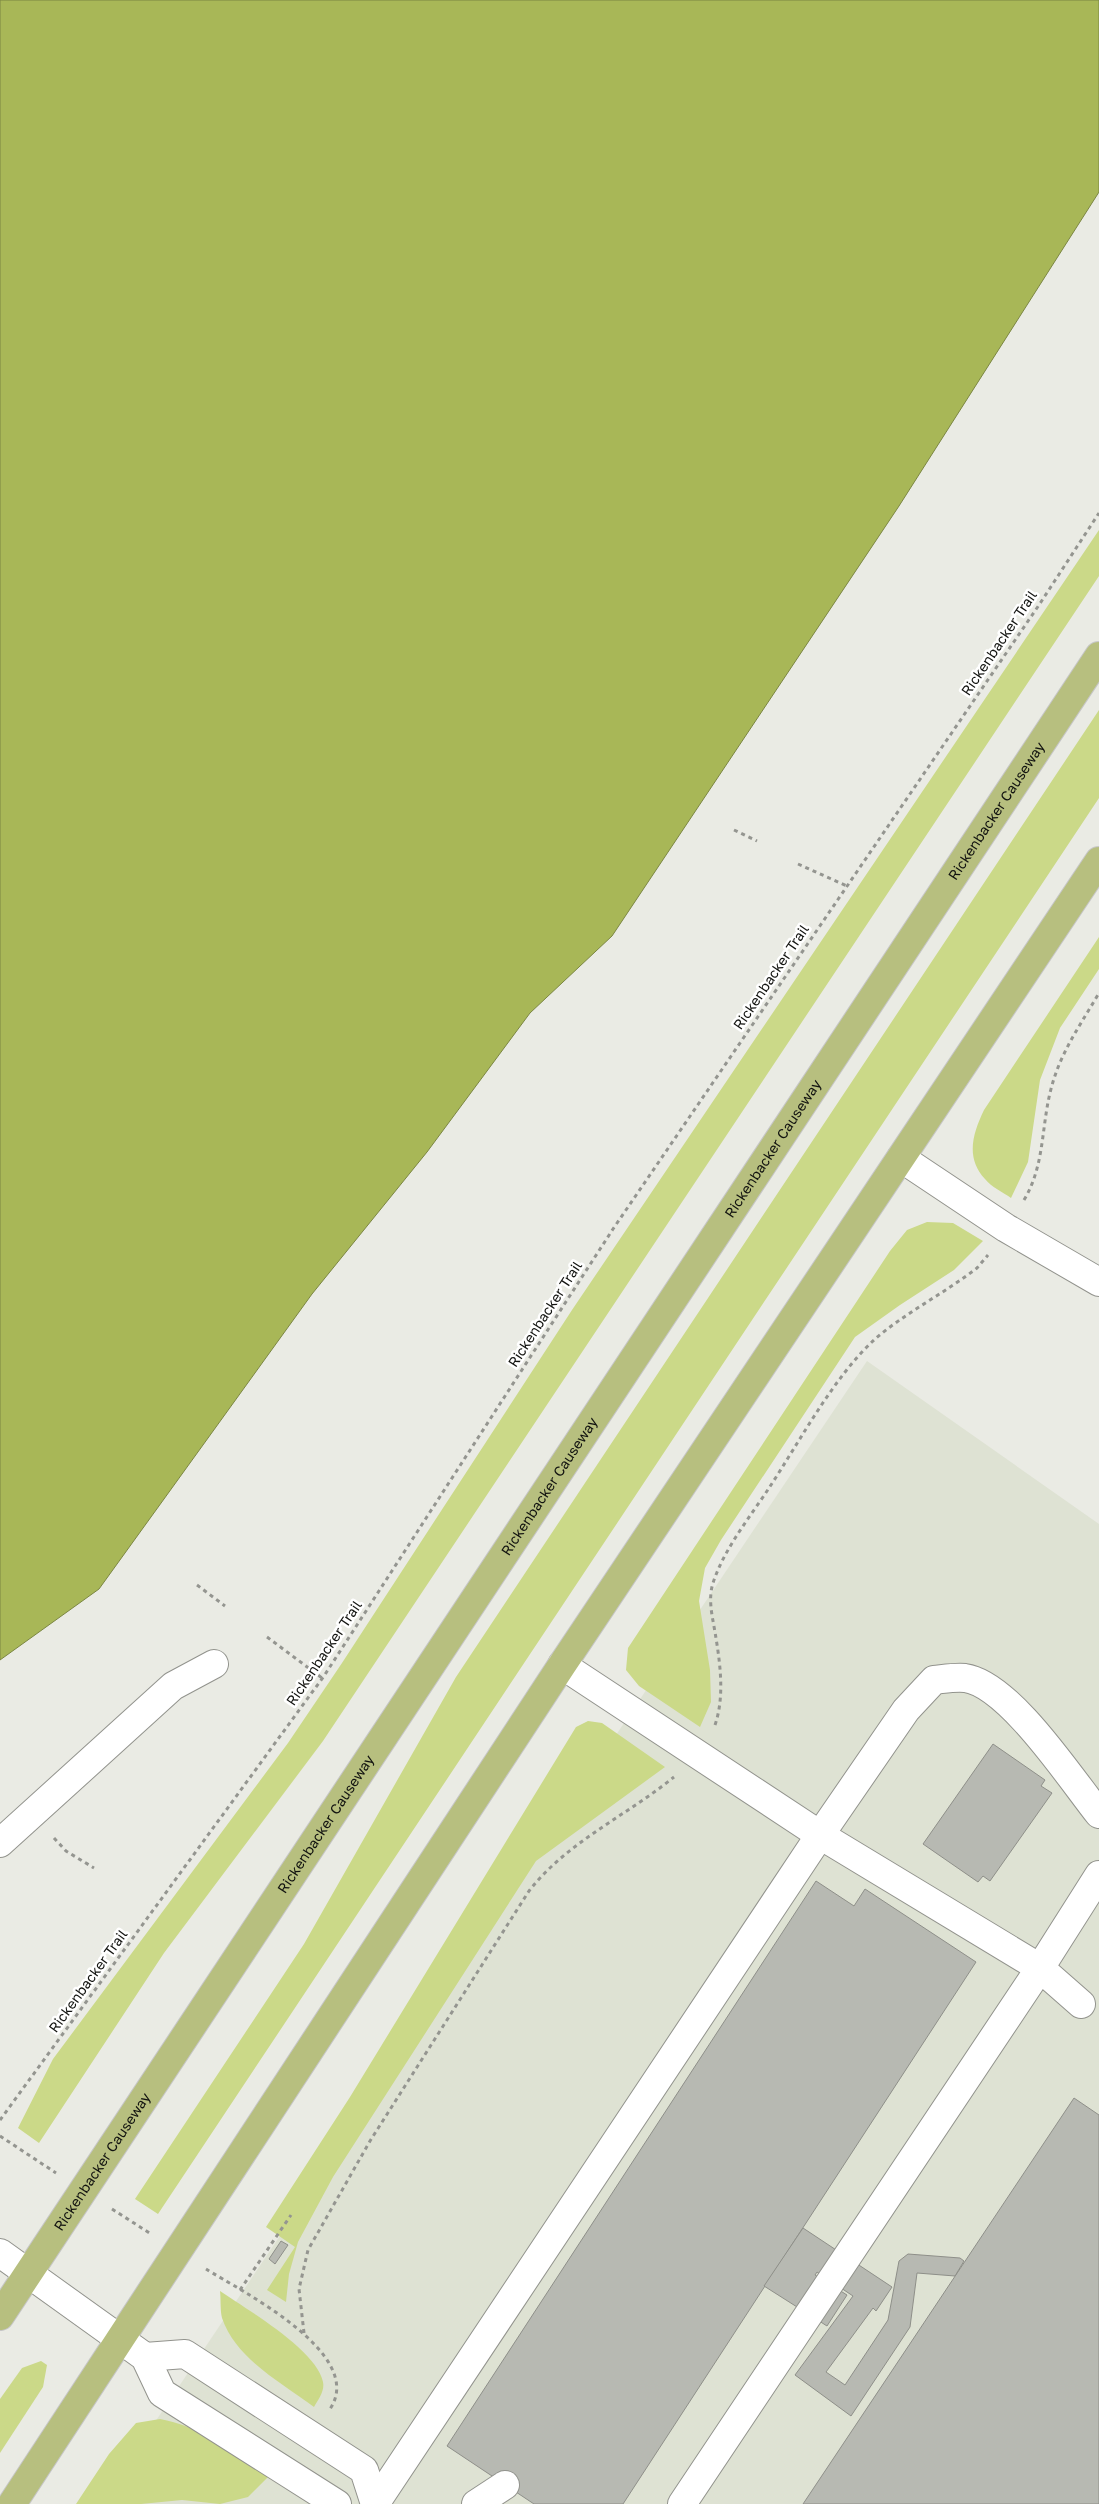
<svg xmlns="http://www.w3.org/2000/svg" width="1099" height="2504" font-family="'Golos Text',sans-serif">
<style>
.built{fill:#dee2d3}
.green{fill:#cbd988}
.water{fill:#a8b757;stroke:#7b8642}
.building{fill:#b7b9b2;stroke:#8e8f89}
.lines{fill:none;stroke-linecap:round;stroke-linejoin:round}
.minor-casing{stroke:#92938d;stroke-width:30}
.major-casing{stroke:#c6c6c6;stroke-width:30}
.path{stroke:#949590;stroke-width:3;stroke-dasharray:4 4;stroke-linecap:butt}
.minor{stroke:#fff;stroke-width:28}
.major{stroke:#b7bf7f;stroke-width:28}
.labels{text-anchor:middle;stroke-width:5;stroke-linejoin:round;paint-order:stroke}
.street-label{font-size:14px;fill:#121310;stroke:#fff}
</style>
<rect width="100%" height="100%" fill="#eaebe4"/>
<path class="built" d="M 867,1361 L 1099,1524 L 1099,2504 L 100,2504 Z"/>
<g class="green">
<path d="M 1099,530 L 1099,576 L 323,1741 L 164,1953 L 39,2143 L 18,2128 L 53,2059 L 288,1743 L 342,1663 L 572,1310 Z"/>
<path d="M 1099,710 L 1099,798 L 158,2214 L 135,2199 L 304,1944 L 456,1677 Z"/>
<path d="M 1099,937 L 1099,969 L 1060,1028 L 1040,1080 L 1028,1162 L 1011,1198 C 1003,1192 991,1187 985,1179 C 965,1158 973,1133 984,1110 Z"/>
<path d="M 927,1222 L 953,1223 L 983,1241 L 954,1270 L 900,1305 L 855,1337 L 721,1540 L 705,1568 L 699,1601 L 710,1670 L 711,1702 L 700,1727 L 639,1686 L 626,1670 L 628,1648 L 890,1251 L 907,1230 Z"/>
<path d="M 588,1721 L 602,1723 L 665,1767 L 536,1861 L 333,2177 L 298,2242 L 289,2274 L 286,2302 L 267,2290 L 295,2247 L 266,2227 L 350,2097 L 576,1727 Z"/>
<path d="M 220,2291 C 246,2309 317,2350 323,2382 C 325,2391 318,2400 314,2407 C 281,2382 236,2359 222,2318 C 220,2310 221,2299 220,2291 Z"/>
<path d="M 41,2361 L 47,2365 L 43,2387 L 0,2453 L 0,2399 L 22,2368 Z"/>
<path d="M 160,2419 C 203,2427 233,2452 269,2476 L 248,2497 L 220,2504 L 182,2500 L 141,2504 L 76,2504 L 109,2454 L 136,2423 Z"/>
</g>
<path class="water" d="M 0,0 L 1099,0 L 1099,192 L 899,506 L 612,936 L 530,1013 L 427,1152 L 312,1294 L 99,1589 L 0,1660 Z"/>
<g class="building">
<path d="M 993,1744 L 1045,1780 L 1041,1786 L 1052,1793 L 990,1881 L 983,1876 L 978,1882 L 923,1844 Z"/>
<path d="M 816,1881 L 854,1906 L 865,1889 L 976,1962 L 623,2504 L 534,2504 L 447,2446 Z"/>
<path d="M 1074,2098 L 1099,2115 L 1099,2504 L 803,2504 Z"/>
<path d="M 803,2228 L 892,2287 L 876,2311 L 873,2308 L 826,2372 L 845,2385 L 888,2320 L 899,2261 L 908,2254 L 960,2258 L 964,2261 L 955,2276 L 917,2273 L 910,2327 L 851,2416 L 795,2375 L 853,2296 L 817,2272 L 815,2275 L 847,2295 L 827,2326 L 764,2286 Z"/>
<path d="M 281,2241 L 288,2245 L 275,2264 L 269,2259 Z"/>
</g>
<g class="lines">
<g class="minor-casing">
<g id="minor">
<path d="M 901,1158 L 1006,1228 L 1099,1282"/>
<path d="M 562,1665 L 820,1835 L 1040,1968 L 1081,2004"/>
<path d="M 0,1843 L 173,1686 L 214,1664"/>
<path d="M 0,2253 L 145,2357 L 162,2393 L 337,2504"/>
<path d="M 145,2357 L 185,2354 L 364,2470 L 375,2504"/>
<path d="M 375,2504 L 820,1835 L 906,1710 L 934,1680 C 944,1679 955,1677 965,1678 C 1009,1684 1071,1779 1099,1814"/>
<path d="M 476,2504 L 505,2485"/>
<path d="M 682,2504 L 1040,1968 L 1099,1875"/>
</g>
</g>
<g class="major-casing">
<g id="major">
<path id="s1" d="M 0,2316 L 1099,656"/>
<path d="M 12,2504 L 562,1665 L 1099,861"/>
</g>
</g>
<g class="path">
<path d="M 734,830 L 757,841"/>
<path d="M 798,864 L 847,886"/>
<path d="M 1024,1200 C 1045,1165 1041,1127 1051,1089 C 1060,1053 1081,1024 1099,993"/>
<path d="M 197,1585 L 225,1606"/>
<path d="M 267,1637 L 322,1678"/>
<path d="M 715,1725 C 725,1696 720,1662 715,1632 C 712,1615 708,1599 713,1583 C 724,1549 750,1517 769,1488 C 800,1441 833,1378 874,1340 C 903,1314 945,1293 977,1268 L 988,1255"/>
<path d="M 54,1838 L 66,1851 L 94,1868"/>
<path d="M 0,2120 L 324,1676 L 613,1229 L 1039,605 L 1099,513"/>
<path d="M 0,2136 L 56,2173"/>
<path d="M 112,2209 L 151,2234"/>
<path d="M 206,2269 C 241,2291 367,2354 330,2409"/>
<path d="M 240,2290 L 291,2215"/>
<path d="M 304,2333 L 299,2289 L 308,2250 L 370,2141 L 529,1891 C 567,1842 626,1816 674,1777"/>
</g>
<use href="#minor" class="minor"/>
<use href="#major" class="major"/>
</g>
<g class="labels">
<g class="street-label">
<text transform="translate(999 643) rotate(-56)" y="5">Rickenbacker Trail</text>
<text dy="5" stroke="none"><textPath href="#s1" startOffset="1805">Rickenbacker Causeway</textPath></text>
<text transform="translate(771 977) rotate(-56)" y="5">Rickenbacker Trail</text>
<text dy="5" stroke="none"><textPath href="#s1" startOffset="1400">Rickenbacker Causeway</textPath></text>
<text transform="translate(545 1314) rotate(-57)" y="5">Rickenbacker Trail</text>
<text dy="5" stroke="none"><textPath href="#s1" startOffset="995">Rickenbacker Causeway</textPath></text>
<text transform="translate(324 1653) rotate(-56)" y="5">Rickenbacker Trail</text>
<text dy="5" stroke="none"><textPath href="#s1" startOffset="590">Rickenbacker Causeway</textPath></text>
<text transform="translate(88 1981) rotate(-54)" y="5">Rickenbacker Trail</text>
<text dy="5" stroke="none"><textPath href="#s1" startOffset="185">Rickenbacker Causeway</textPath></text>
</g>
</g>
</svg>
